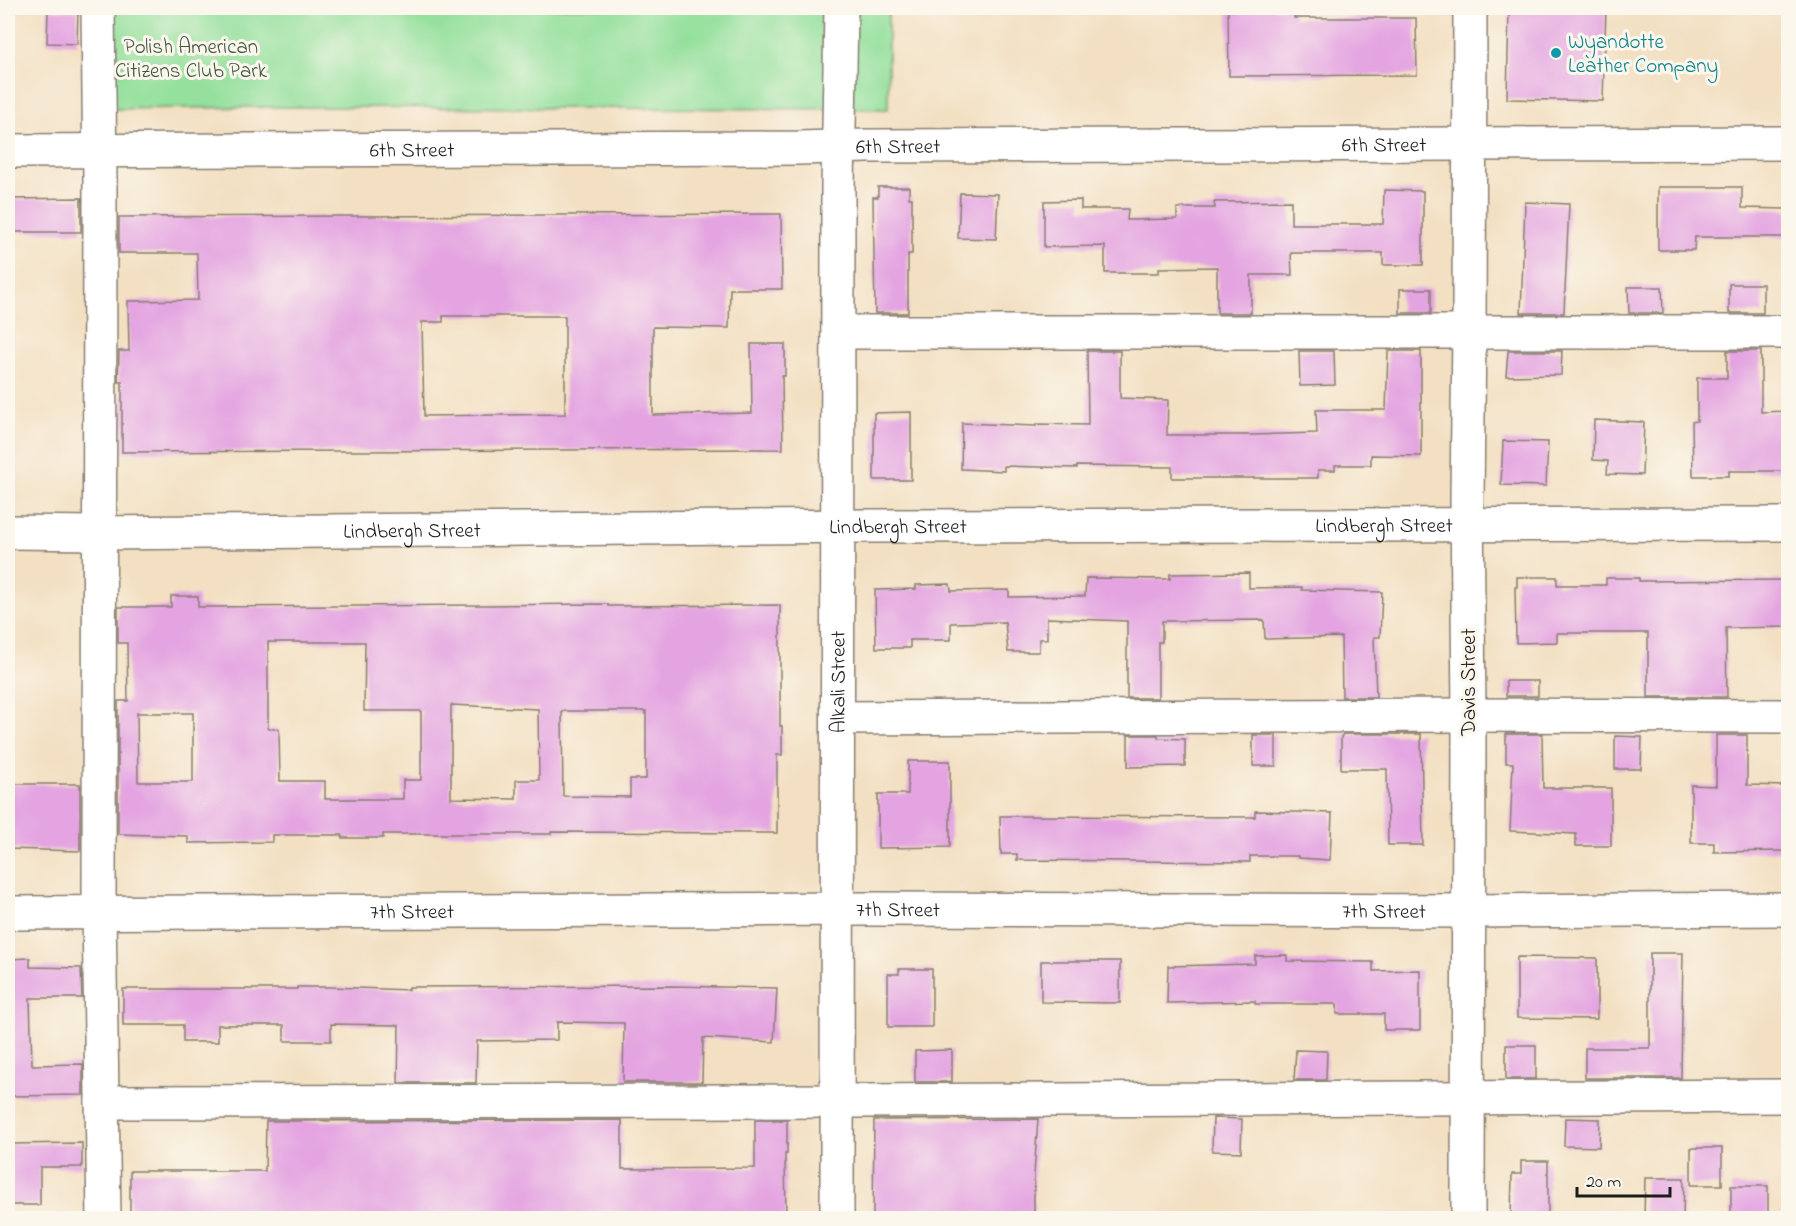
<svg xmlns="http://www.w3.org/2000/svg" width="1796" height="1226" font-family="'Indie Flower',sans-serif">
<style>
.green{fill:#94e09c;stroke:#587e5c;stroke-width:1.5}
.building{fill:#e4a4e1;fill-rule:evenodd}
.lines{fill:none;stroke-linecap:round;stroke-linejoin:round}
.minor-casing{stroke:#887e70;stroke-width:36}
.minor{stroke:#fff;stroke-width:33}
.culture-dot{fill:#0f9aa8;stroke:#fbf7ec;stroke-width:2}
.labels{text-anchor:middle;stroke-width:6;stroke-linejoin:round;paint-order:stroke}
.culture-label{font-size:21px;fill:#0d838f;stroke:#fbf7ec;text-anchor:start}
.park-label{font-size:21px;fill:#405742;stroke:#fbf7ec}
.street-label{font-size:21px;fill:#1c1c1c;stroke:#fbf7ec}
</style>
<rect width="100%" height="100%" fill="#fbf7ec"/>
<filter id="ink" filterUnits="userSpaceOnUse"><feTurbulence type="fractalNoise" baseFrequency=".0167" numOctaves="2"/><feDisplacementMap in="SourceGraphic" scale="12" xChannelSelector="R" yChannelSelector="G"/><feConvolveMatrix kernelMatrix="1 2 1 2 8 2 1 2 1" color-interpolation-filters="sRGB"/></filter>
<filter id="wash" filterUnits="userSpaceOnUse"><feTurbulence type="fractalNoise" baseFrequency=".008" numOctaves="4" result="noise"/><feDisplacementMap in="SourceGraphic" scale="24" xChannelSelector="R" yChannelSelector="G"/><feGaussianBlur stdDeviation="1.35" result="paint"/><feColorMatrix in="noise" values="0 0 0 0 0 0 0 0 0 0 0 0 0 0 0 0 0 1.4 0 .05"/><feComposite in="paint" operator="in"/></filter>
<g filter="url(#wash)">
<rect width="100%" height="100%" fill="#f3e0c3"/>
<path class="green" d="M 111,8 L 888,8 L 888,109 L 260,107 L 113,109 Z"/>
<g id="blocks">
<g class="building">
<path d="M 1228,8 L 1294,8 L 1294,18 L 1416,18 L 1417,75 L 1229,76 Z"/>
<path d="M 1509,8 L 1606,8 L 1603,101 L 1507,99 Z"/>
<path d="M 48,10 L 78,11 L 77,44 L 47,43 Z"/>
<path d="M 878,187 L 909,187 L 909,198 L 912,198 L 912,254 L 908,254 L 908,313 L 875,313 L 873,197 L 878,197 Z"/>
<path d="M 1658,187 L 1742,187 L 1742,208 L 1788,209 L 1788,237 L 1695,237 L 1694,250 L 1658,250 Z"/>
<path d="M 1384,190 L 1423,191 L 1423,265 L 1383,265 L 1383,253 L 1291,253 L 1292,275 L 1251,275 L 1251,313 L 1217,313 L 1217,267 L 1159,268 L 1159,273 L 1105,273 L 1105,246 L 1044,247 L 1044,201 L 1081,200 L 1081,209 L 1128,209 L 1127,220 L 1177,219 L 1177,208 L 1215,208 L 1214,202 L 1291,201 L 1291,224 L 1383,224 Z"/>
<path d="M 960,193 L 998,194 L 996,239 L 958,238 Z"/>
<path d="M 81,198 L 81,232 L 8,232 L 8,199 Z"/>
<path d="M 1525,202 L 1569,204 L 1564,313 L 1521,313 Z"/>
<path d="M 781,214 L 782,289 L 730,289 L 729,328 L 653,327 L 653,415 L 752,413 L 751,344 L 785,344 L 785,376 L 782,376 L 783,449 L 122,452 L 122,382 L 118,382 L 119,351 L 129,351 L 128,301 L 198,300 L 197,253 L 119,253 L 119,217 ZM 443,316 L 565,316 L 565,414 L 424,416 L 422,322 L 443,322 Z"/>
<rect x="1729" y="284" width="34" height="29"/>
<path d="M 1628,287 L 1662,287 L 1663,313 L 1629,313 Z"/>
<rect x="1400" y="289" width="31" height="24"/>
<path d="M 1087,351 L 1120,351 L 1120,398 L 1168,400 L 1167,435 L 1250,435 L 1317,433 L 1316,410 L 1386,410 L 1388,351 L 1421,351 L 1421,456 L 1371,455 L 1371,465 L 1335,465 L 1335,470 L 1318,470 L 1318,478 L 1172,478 L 1172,467 L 1077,466 L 1077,468 L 1004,466 L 1004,471 L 961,469 L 962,423 L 1036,426 L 1036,424 L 1088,425 Z"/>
<path d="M 1299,351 L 1334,351 L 1335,385 L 1300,386 Z"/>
<path d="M 1508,351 L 1562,351 L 1561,375 L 1506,376 Z"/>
<path d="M 1727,351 L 1761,351 L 1761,412 L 1788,411 L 1788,471 L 1729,471 L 1729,476 L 1693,476 L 1692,422 L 1697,421 L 1697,378 L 1727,378 Z"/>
<path d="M 911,412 L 911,480 L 874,480 L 874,413 Z"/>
<path d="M 1594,420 L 1644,422 L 1642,475 L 1607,474 L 1608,461 L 1593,460 Z"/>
<path d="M 1503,441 L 1548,442 L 1546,486 L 1501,485 Z"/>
<path d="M 1249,573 L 1249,588 L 1302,587 L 1302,590 L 1382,592 L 1380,637 L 1374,637 L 1376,697 L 1342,697 L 1341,637 L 1265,639 L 1264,620 L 1162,621 L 1162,642 L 1158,642 L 1158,698 L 1127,698 L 1127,621 L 1047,618 L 1047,639 L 1039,639 L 1039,652 L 1008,652 L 1005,622 L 951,623 L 951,640 L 910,640 L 910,648 L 876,648 L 875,590 L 916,589 L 916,585 L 950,584 L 951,591 L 1009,590 L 1009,597 L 1085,596 L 1086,578 L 1170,579 L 1170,574 Z"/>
<path d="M 1517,577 L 1557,577 L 1557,585 L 1606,585 L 1606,578 L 1639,578 L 1639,581 L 1788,580 L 1788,627 L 1726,628 L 1727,697 L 1648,697 L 1648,633 L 1557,633 L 1557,642 L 1516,643 L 1515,587 L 1517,587 Z"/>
<path d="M 171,596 L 198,596 L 198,607 L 212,607 L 608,604 L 608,606 L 780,605 L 780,726 L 782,726 L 782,755 L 777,755 L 777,833 L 551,832 L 551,834 L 383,834 L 383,838 L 342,838 L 342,835 L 272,835 L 272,842 L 188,843 L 188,836 L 118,834 L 118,701 L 128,701 L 127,643 L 118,643 L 118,607 L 171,607 ZM 268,642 L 365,642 L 364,711 L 421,711 L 421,780 L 403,780 L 403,799 L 325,799 L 325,781 L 280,781 L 279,729 L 268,729 ZM 451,705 L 538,709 L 539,780 L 516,780 L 516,799 L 451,798 ZM 562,711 L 646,711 L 646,779 L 630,779 L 630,797 L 563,796 ZM 137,713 L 193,713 L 193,782 L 138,782 Z"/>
<rect x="1506" y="681" width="32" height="15"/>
<path d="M 1343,734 L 1421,734 L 1423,845 L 1388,845 L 1387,769 L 1341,769 L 1341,737 Z"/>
<path d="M 1506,734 L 1542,734 L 1543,788 L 1611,788 L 1611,846 L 1576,846 L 1576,834 L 1510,831 L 1513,763 L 1506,763 Z"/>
<path d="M 1128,735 L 1158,735 L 1158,738 L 1185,739 L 1185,766 L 1128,767 Z"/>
<rect x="1253" y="735" width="23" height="31"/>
<path d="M 1716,735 L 1747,735 L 1747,785 L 1788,786 L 1788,851 L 1714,852 L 1714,843 L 1691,843 L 1691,785 L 1716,786 Z"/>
<path d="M 1615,736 L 1642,737 L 1641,769 L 1615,769 Z"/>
<path d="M 908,761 L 950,761 L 950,847 L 878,848 L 878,794 L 908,794 Z"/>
<path d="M 8,784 L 80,784 L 80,851 L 8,849 Z"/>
<path d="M 1255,811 L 1332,813 L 1330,860 L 1298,858 L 1298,856 L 1250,856 L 1250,862 L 1017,860 L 1017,854 L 1001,854 L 1000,816 L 1255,817 Z"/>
<path d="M 1650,953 L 1683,953 L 1681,1078 L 1585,1078 L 1585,1048 L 1650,1048 Z"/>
<path d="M 1287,955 L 1287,961 L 1373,962 L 1373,971 L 1420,970 L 1420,1030 L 1384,1030 L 1384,1014 L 1337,1014 L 1337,1004 L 1255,1004 L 1255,1001 L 1167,1003 L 1168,966 L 1255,964 L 1255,956 Z"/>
<path d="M 1517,957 L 1597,958 L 1597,1019 L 1517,1018 Z"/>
<path d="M 30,958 L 30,967 L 81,968 L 82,998 L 30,998 L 32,1065 L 83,1064 L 83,1095 L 8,1096 L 8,959 Z"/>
<path d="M 1041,961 L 1120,961 L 1120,1003 L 1041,1002 Z"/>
<path d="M 899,969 L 932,969 L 932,1027 L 888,1027 L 888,974 L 899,974 Z"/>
<path d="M 671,986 L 777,988 L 774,1042 L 703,1038 L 702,1082 L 623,1082 L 624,1023 L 557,1022 L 557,1040 L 477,1041 L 476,1083 L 398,1083 L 399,1025 L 331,1024 L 331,1041 L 284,1041 L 284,1025 L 218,1025 L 218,1042 L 183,1042 L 183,1025 L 123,1025 L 123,989 L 297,989 L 297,987 L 331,987 L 409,990 L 409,987 Z"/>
<rect x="1506" y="1045" width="30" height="34"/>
<path d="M 952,1050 L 952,1082 L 915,1082 L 915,1051 Z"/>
<path d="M 1296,1050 L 1327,1051 L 1326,1080 L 1294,1080 Z"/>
<path d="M 1213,1118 L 1242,1119 L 1241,1152 L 1212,1151 Z"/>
<path d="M 1565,1118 L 1600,1119 L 1599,1147 L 1564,1146 Z"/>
<path d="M 1038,1119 L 1034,1174 L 1034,1218 L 873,1218 L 874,1120 Z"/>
<path d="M 622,1120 L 622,1169 L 755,1168 L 755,1120 L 787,1120 L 787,1154 L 785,1154 L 786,1218 L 130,1218 L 130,1171 L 265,1171 L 266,1121 Z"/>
<path d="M 82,1143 L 82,1167 L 40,1167 L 40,1205 L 8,1205 L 8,1144 Z"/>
<rect x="1691" y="1148" width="31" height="37"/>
<path d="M 1521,1161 L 1548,1161 L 1548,1218 L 1511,1218 L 1512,1174 L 1521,1174 Z"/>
<path d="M 1645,1178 L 1684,1178 L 1683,1218 L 1644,1218 Z"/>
<rect x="1731" y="1186" width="37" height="32"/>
</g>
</g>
</g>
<g filter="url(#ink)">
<use href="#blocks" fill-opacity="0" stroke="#887e70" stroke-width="1.5"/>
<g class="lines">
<g class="minor-casing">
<g id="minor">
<path d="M 98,8 L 100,179 L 99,912 L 104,1218"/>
<path id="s1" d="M 8,151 L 799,148 L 867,146 L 1788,143"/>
<path d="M 839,332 L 1788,332"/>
<path id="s2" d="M 8,532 L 98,533 L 865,526 L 1788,524"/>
<path d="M 838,718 L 1469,715 L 1788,716"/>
<path id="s3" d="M 8,913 L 872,909 L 1469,911 L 1788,909"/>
<path d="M 102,1102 L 861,1101 L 1788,1096"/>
<path id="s4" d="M 837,1218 L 838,188 L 841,8"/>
<path d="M 1468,1218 L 1469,715 L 1467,497 L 1469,332 L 1470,8"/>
</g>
</g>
<use href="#minor" class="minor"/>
</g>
</g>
<circle class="culture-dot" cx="1556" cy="53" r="6"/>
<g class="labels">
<g class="culture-label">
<text x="1568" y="48">Wyandotte<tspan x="1568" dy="24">Leather Company</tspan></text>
</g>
<g class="park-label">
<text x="191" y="53">Polish American<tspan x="191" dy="24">Citizens Club Park</tspan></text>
</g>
<g class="street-label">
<text dy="7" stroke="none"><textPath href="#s1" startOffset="1376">6th Street</textPath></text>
<text dy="7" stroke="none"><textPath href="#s1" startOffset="890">6th Street</textPath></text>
<text dy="7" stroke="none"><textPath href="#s1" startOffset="404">6th Street</textPath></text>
<text dy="7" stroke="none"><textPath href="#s2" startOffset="1376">Lindbergh Street</textPath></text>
<text dy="7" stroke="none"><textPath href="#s2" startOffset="890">Lindbergh Street</textPath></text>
<text dy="7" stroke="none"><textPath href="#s2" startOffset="404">Lindbergh Street</textPath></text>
<text dy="7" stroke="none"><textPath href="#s4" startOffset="536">Alkali Street</textPath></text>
<text transform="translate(1468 682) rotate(-90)" y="7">Davis Street</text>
<text dy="7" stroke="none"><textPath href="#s3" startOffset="890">7th Street</textPath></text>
<text dy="7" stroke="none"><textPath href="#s3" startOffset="1376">7th Street</textPath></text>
<text dy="7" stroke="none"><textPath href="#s3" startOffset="404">7th Street</textPath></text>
</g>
</g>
<rect width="1796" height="1226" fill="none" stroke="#fbf7ec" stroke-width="30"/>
<path d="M1577 1187v9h93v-9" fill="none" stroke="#1c1c1c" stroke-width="3"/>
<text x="1586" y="1187" font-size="18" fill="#1c1c1c" stroke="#fbf7ec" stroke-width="4.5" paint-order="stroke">20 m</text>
</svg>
